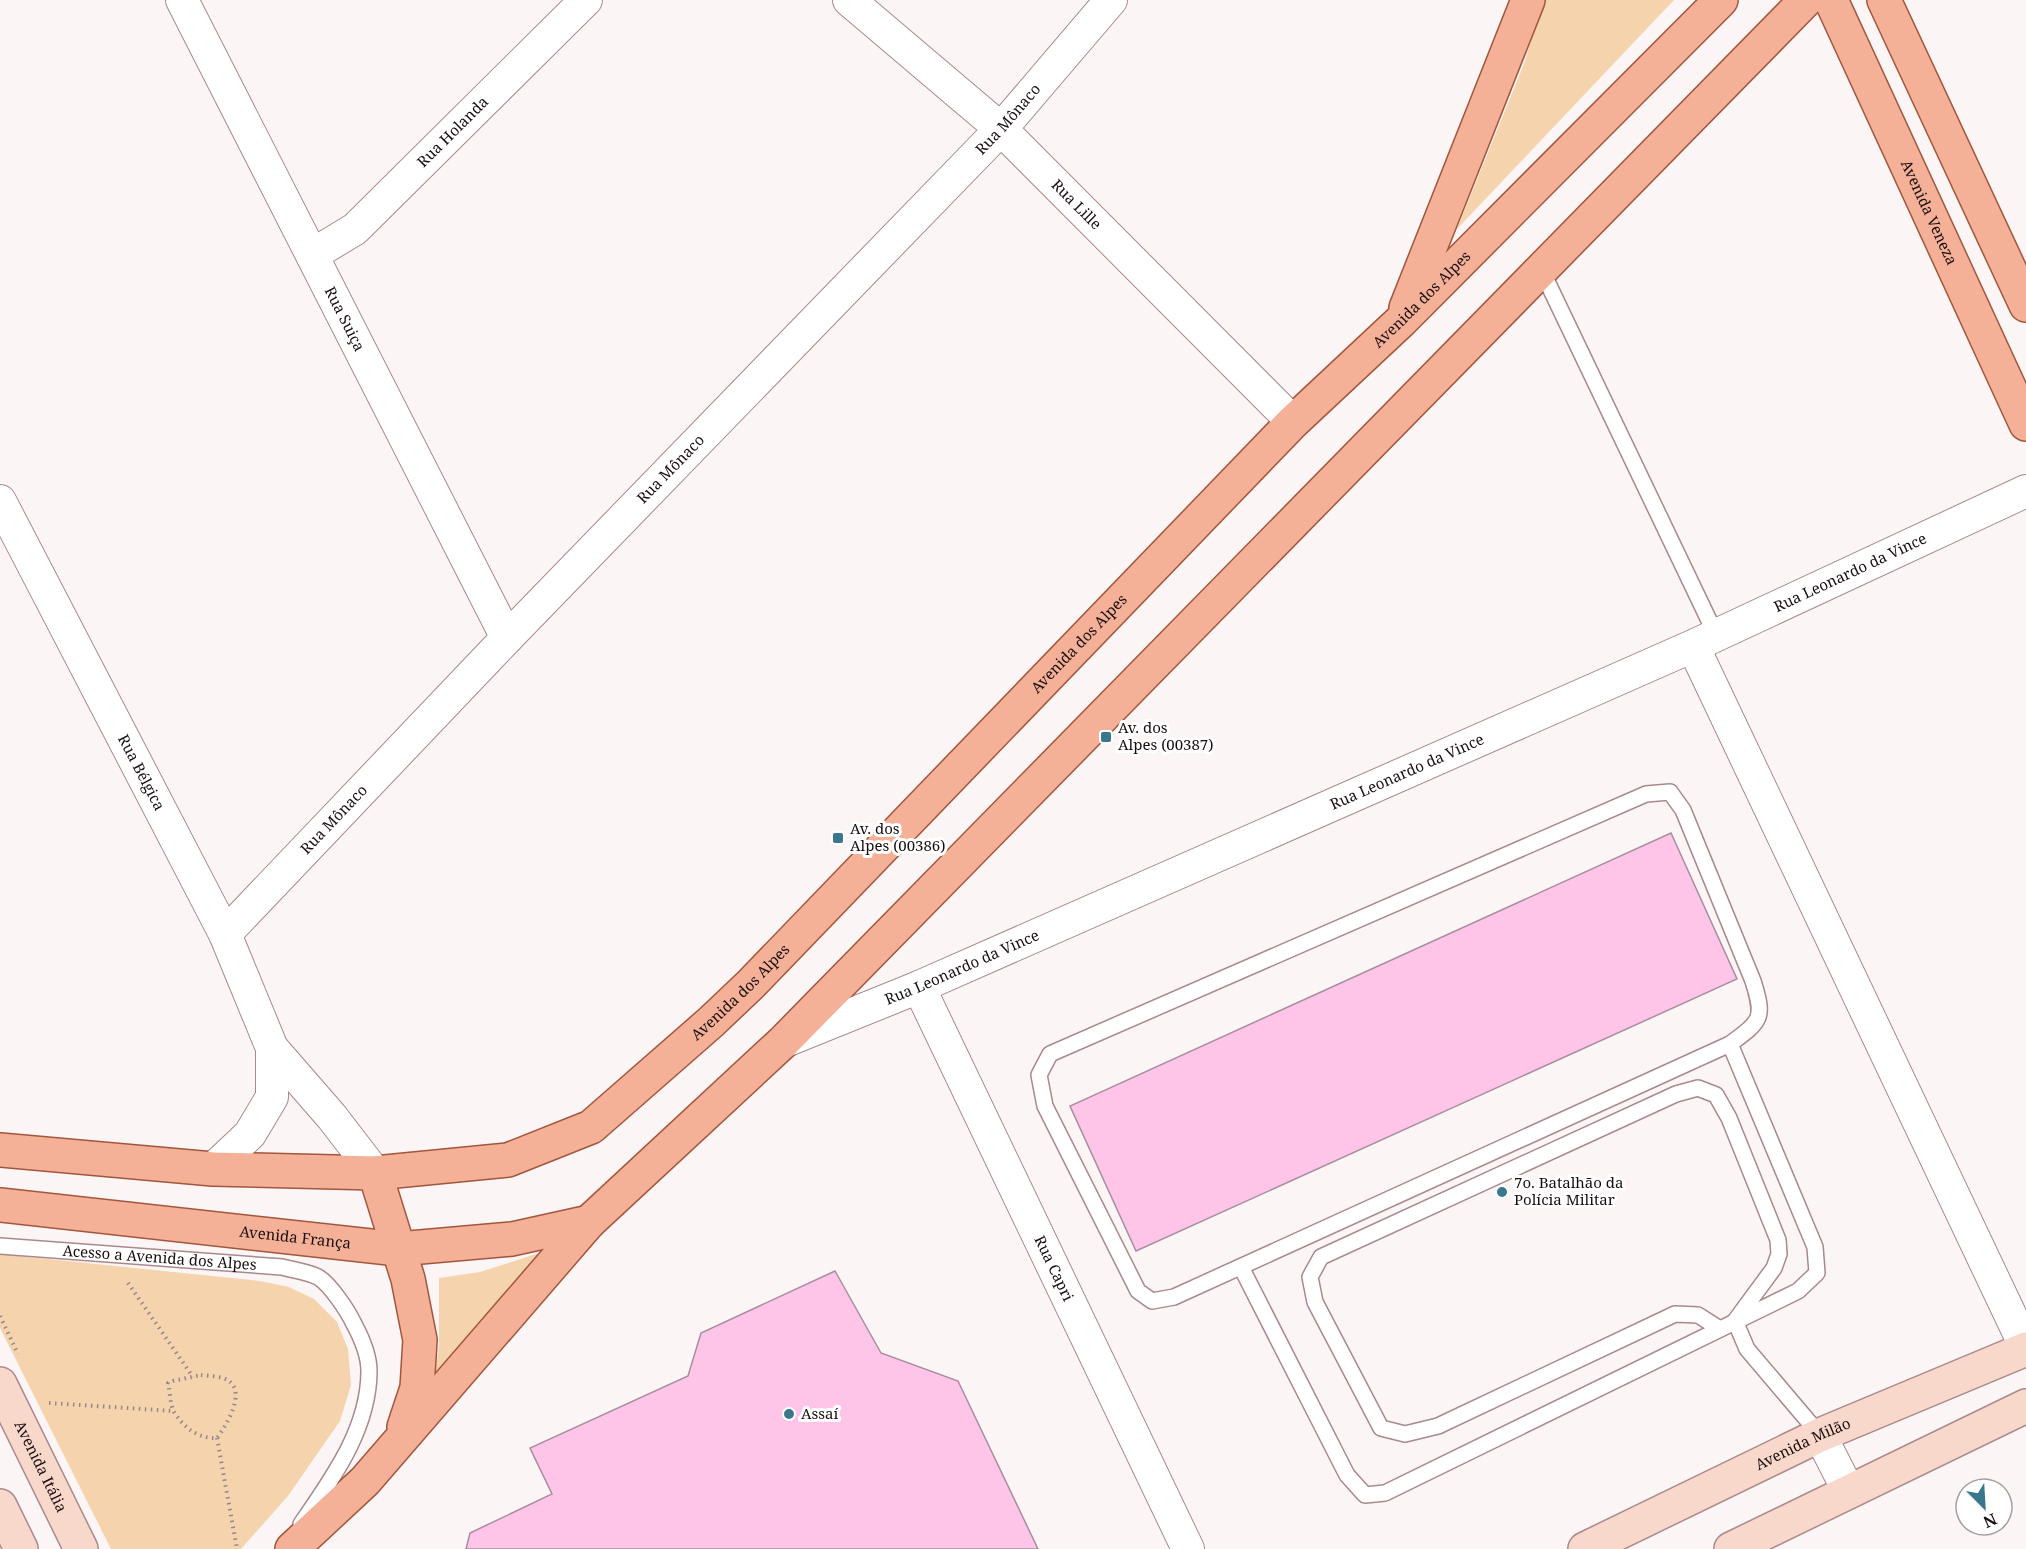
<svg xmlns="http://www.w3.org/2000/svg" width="2026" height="1549" font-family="'Noto Serif',serif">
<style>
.green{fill:#f5d3ad}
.building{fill:#fec5e9;stroke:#a78d9d;stroke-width:1.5}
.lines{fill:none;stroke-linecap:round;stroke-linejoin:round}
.lane-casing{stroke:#a9898c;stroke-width:18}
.street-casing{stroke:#a9898c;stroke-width:34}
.secondary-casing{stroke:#a9898c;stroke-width:36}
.primary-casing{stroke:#a2563c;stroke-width:36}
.path{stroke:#92898a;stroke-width:4;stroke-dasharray:1.5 4.5;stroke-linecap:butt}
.lane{stroke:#fff;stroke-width:15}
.street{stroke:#fff;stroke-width:32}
.secondary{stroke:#f9d8cc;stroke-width:33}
.primary{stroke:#f4b198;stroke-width:33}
.poi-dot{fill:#38778c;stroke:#fff;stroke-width:2}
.labels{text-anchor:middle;stroke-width:6;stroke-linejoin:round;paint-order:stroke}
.street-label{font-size:15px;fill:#190e0f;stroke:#fff}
.poi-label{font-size:15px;fill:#190e0f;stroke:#fff;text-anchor:start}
</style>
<rect width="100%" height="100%" fill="#fcf5f5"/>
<g class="green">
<path d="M 1543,0 L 1674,0 L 1457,229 L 1524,64 Z"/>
<path d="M 549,1250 L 428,1388 L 436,1366 L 439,1348 L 439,1278 L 480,1272 Z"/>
<path d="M 0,1254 L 260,1281 L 289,1287 L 314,1299 L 337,1322 L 348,1349 L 351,1385 L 340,1421 L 288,1496 L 241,1549 L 111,1549 L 0,1328 Z"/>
</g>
<g class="building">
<path d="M 1671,833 L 1737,979 L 1136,1251 L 1070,1106 Z"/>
<path d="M 835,1271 L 881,1353 L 958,1381 L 1038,1549 L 466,1549 L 470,1533 L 552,1494 L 530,1448 L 688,1376 L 701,1333 Z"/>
</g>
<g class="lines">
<g class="lane-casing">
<g id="lane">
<path d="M 1542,271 L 1716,635"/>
<path d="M 1670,792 L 1683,810 L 1753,981 C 1765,1019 1761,1021 1730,1044 L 1174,1297 L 1152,1301 L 1138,1291 L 1045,1106 L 1039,1075 L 1050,1054 L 1646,794 Z"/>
<path id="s1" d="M 0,1246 L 282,1267 C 293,1270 308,1272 318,1277 C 330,1284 348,1311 354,1324 C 361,1337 369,1356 369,1371 C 369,1429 332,1479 301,1524"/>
<path d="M 1241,1267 L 1347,1475 L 1365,1495 L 1385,1493 L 1798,1291 L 1817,1273 L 1815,1247 L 1730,1044"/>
<path d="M 1735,1321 L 1747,1349 L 1820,1435"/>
<path d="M 1720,1329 L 1698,1315 L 1675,1314 L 1438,1426 L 1405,1434 L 1381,1428 L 1315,1302 L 1310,1277 L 1321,1257 L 1676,1094 L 1698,1088 L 1716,1095 L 1729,1118 L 1778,1240 L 1779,1254 L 1774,1268 L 1735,1321"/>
</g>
</g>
<g class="street-casing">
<g id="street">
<path id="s2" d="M 182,0 L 507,638"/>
<path id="s3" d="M 849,0 L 1001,129 L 1293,422"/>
<path id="s4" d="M 312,255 L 355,229 L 586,0"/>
<path id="s5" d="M 0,501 L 225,934 L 272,1048 L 332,1117 L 375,1173"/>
<path d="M 1693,646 L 2026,1348"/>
<path id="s6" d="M 225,934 L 507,638 L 1001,129 L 1111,0"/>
<path id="s7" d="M 919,987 L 1188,1549"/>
<path id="s8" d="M 783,1042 L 919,987 L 1693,646 L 2026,491"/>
<path d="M 213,1169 L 250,1134 L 272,1097 L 272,1048"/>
<path d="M 1820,1435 L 1849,1492"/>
</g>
</g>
<g class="secondary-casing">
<g id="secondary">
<path id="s9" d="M 0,1384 L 81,1549"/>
<path d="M 0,1506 L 21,1549"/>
<path id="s10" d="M 1585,1549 L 1820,1435 L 2026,1349"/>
<path d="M 1731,1549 L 2026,1406"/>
</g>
</g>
<g class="primary-casing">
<g id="primary">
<path id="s11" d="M 1831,0 L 2026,424"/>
<path d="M 1884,0 L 2026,305"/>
<path d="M 1406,308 L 1528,0"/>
<path id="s12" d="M 0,1150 L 213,1169 L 375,1173 L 508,1160 L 591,1127 L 711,1022 L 751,984 L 1293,422 L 1401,321 L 1721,0"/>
<path d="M 375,1173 L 408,1279 L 420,1340 L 417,1388 L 404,1427"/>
<path id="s13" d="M 0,1205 L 398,1249 L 512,1239 L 589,1222"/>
<path d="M 292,1549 L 365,1481 L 589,1222 L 783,1042 L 1806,0"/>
</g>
</g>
<g class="path">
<path d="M 128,1283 L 193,1377"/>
<path d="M 0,1316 L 18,1354"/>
<path d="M 201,1375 C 209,1376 222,1376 229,1381 C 246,1393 226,1426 217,1438 C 199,1439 184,1428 174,1412 C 170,1404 170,1392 168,1383 L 173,1381 Z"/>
<path d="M 49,1403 L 174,1411"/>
<path d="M 217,1438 L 237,1549"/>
</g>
<use href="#lane" class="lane"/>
<use href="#street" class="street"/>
<use href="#secondary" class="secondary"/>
<use href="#primary" class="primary"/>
</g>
<g class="poi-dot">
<rect x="1100" y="731" width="12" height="12" rx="3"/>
<rect x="832" y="832" width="12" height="12" rx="3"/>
<circle cx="1502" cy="1192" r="6"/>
<circle cx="789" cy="1414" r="6"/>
</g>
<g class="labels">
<g class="street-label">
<text dy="5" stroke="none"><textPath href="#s6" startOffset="1130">Rua Mônaco</textPath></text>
<text dy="5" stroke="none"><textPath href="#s4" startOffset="188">Rua Holanda</textPath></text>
<text dy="5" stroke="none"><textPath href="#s3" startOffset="306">Rua Lille</textPath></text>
<text dy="5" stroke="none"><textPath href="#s11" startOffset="234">Avenida Veneza</textPath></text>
<text dy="5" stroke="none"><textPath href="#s12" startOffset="1772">Avenida dos Alpes</textPath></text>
<text dy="5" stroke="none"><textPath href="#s2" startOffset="358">Rua Suiça</textPath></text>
<text dy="5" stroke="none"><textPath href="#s6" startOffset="644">Rua Mônaco</textPath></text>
<text dy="5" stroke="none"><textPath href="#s8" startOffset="1166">Rua Leonardo da Vince</textPath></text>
<text dy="5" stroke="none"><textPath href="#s12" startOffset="1286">Avenida dos Alpes</textPath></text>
<text dy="5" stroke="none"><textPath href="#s5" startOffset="306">Rua Bélgica</textPath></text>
<text dy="5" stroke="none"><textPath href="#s8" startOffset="680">Rua Leonardo da Vince</textPath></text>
<text dy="5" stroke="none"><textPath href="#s6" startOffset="158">Rua Mônaco</textPath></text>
<text dy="5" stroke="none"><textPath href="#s8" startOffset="194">Rua Leonardo da Vince</textPath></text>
<text dy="5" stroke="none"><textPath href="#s12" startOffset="800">Avenida dos Alpes</textPath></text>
<text dy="5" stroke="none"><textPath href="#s13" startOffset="297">Avenida França</textPath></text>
<text dy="5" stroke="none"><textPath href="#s1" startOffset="160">Acesso a Avenida dos Alpes</textPath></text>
<text dy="5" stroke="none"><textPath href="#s7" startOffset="312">Rua Capri</textPath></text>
<text dy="5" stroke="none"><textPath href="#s10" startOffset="242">Avenida Milão</textPath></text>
<text dy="5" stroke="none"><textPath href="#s9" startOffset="92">Avenida Itália</textPath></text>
</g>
<g class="poi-label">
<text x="1118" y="733">Av. dos<tspan x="1118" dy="17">Alpes (00387)</tspan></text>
<text x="850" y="834">Av. dos<tspan x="850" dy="17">Alpes (00386)</tspan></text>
<text x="1514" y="1188">7o. Batalhão da<tspan x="1514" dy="17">Polícia Militar</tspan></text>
<text x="801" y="1419">Assaí</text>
</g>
</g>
<g transform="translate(1984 1507) rotate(156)"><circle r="28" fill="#ffffff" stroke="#a39f9f" stroke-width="1.5"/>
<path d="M0-4.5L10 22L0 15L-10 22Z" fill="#38778c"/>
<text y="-9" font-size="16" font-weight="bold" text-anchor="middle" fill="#190e0f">N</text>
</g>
</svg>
